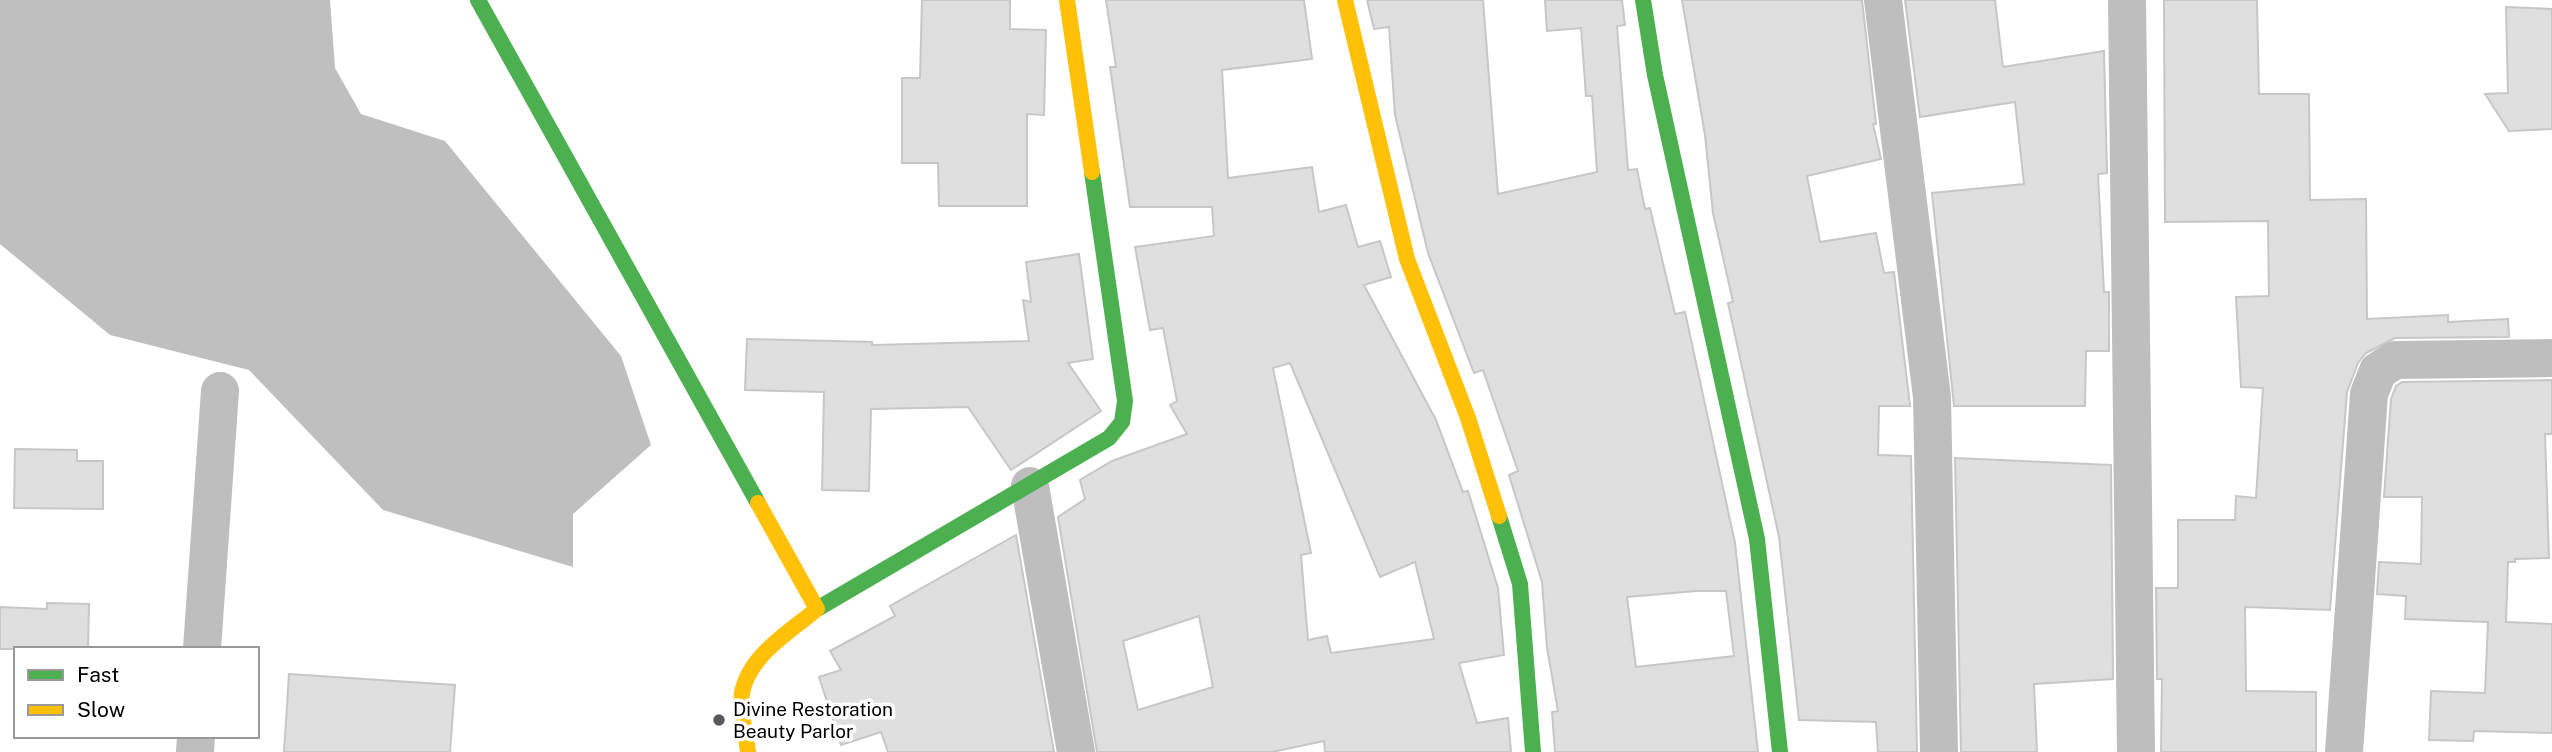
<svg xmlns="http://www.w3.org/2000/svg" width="2552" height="752" font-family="'Public Sans',sans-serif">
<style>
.water{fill:#bfbfbf}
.building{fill:#dfdfdf;stroke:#c7c7c7;stroke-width:2;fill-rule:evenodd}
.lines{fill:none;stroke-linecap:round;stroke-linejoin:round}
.street{stroke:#bebebe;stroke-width:38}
.fast{stroke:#4caf50;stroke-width:16}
.slow{stroke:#ffc107;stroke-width:16}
.poi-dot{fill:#595959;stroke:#fff;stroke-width:2.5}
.labels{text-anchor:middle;stroke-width:7;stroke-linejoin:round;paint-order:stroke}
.poi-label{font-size:19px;fill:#000;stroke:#fff;text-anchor:start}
</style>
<rect width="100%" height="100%" fill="#fff"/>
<path class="water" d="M 0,0 L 330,0 L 335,68 L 361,114 L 445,141 L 621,356 L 651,445 L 573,514 L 573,567 L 383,510 L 249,370 L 110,335 L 0,244 Z"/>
<g class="building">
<path d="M 922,0 L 1010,0 L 1010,29 L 1046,30 L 1044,115 L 1027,114 L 1027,206 L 939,206 L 938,163 L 902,163 L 902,78 L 920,78 Z"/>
<path d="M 1106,0 L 1304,0 L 1312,59 L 1222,70 L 1228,178 L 1312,167 L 1319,212 L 1346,205 L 1358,247 L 1380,241 L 1391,277 L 1364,285 L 1436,420 L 1463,492 L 1468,491 L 1498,588 L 1504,655 L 1459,663 L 1477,723 L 1508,718 L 1511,752 L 1325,752 L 1324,741 L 1272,752 L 1097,752 L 1058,517 L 1085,499 L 1080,480 L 1112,461 L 1187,434 L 1170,405 L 1177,401 L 1163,328 L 1150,330 L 1135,247 L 1214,236 L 1212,207 L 1130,207 L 1110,67 L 1116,67 ZM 1290,363 L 1380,577 L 1415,562 L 1434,639 L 1331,653 L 1327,636 L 1308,640 L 1301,555 L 1311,553 L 1273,368 ZM 1199,616 L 1213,687 L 1138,710 L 1123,641 Z"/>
<path d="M 1367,0 L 1483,0 L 1498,194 L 1597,172 L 1592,96 L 1586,96 L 1581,28 L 1547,31 L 1545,0 L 1622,0 L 1625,25 L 1617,26 L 1628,170 L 1637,169 L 1645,209 L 1650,208 L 1675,314 L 1685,312 L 1735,543 L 1758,752 L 1555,752 L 1552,712 L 1558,711 L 1547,648 L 1542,582 L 1509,475 L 1518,471 L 1483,370 L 1474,373 L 1428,253 L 1395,115 L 1389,27 L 1374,29 ZM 1696,591 L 1726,591 L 1734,656 L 1636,667 L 1627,597 Z"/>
<path d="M 1682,0 L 1862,0 L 1876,124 L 1873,124 L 1881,159 L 1807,176 L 1820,242 L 1876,233 L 1884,273 L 1894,272 L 1910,406 L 1879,406 L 1878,455 L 1911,456 L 1917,752 L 1878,752 L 1876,722 L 1799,720 L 1779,537 L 1728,303 L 1733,302 L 1713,213 L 1705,135 Z"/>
<path d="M 1905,0 L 1995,0 L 2003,67 L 2104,51 L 2107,173 L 2098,174 L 2104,292 L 2109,292 L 2109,351 L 2086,351 L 2085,406 L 1954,406 L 1932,193 L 2024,184 L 2015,102 L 1920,117 Z"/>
<path d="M 2164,0 L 2257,0 L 2259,94 L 2309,94 L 2310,200 L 2366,199 L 2367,319 L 2448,315 L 2448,322 L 2508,319 L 2509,337 L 2395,338 L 2366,353 L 2358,363 L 2347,392 L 2330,610 L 2245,607 L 2246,691 L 2316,692 L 2316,752 L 2161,752 L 2162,679 L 2157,679 L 2156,588 L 2178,588 L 2178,520 L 2235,520 L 2236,496 L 2256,498 L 2263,388 L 2241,387 L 2236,297 L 2269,296 L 2268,221 L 2165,222 Z"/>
<path d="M 2506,7 L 2552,9 L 2552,129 L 2509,131 L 2485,94 L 2508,93 Z"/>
<path d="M 1079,254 L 1093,359 L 1068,363 L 1101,411 L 1011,470 L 968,407 L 871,409 L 869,491 L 822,490 L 824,392 L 745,390 L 747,339 L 872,342 L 872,345 L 1029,341 L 1023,300 L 1031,302 L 1026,262 Z"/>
<path d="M 2552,380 L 2552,434 L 2545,434 L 2549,558 L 2515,559 L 2515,562 L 2508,562 L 2506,622 L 2552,624 L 2552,733 L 2474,731 L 2473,741 L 2429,740 L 2431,691 L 2485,693 L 2488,622 L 2405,619 L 2406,596 L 2377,594 L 2379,562 L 2421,564 L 2422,497 L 2384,497 L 2391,399 L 2396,386 L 2402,382 Z"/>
<path d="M 15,449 L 77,450 L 77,461 L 103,461 L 103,509 L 14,508 Z"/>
<path d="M 1955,458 L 2111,465 L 2113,679 L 2034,684 L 2037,752 L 1961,752 Z"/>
<path d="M 1016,535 L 1054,752 L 888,752 L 881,732 L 841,745 L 819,677 L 841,670 L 830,651 L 895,616 L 890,606 Z"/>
<path d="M 47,603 L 89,604 L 88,649 L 0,649 L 0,607 L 47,609 Z"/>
<path d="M 289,674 L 455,685 L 450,752 L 284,752 Z"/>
</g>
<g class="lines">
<g class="street">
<path d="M 1883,0 L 1932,397 L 1939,752"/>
<path d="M 2127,0 L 2136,752"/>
<path d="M 1030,486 L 1076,752"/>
<path d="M 202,649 L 220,391"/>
<path d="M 195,752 L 196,736"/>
<path d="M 2344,752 L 2369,394 L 2378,371 L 2395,360 L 2552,358"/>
</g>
<g class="fast">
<path d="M 478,0 L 758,503"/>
<path d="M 1643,0 L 1655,75 L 1757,539 L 1780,752"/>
<path d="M 1499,516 L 1520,584 L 1533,752"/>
<path d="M 817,609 L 1109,438 L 1122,422 L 1125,401 L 1092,172"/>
</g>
<g class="slow">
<path d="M 1067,0 L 1092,172"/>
<path d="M 1345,0 L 1407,259 L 1468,418 L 1499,516"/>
<path d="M 748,752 C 746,733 739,711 742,693 C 749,655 790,632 817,609 L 758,503"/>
</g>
</g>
<circle class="poi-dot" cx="719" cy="720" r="7"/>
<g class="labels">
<g class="poi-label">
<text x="733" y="716">Divine Restoration<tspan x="733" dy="22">Beauty Parlor</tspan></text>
</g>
</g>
<rect x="14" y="647" width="245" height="91" fill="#ffffff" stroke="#999999" stroke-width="2"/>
<rect x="28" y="670" width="35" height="10" fill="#4caf50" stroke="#999999" stroke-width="2"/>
<text x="77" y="682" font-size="21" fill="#000000">Fast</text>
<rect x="28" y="705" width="35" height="10" fill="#ffc107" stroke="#999999" stroke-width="2"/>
<text x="77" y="717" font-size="21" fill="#000000">Slow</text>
</svg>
